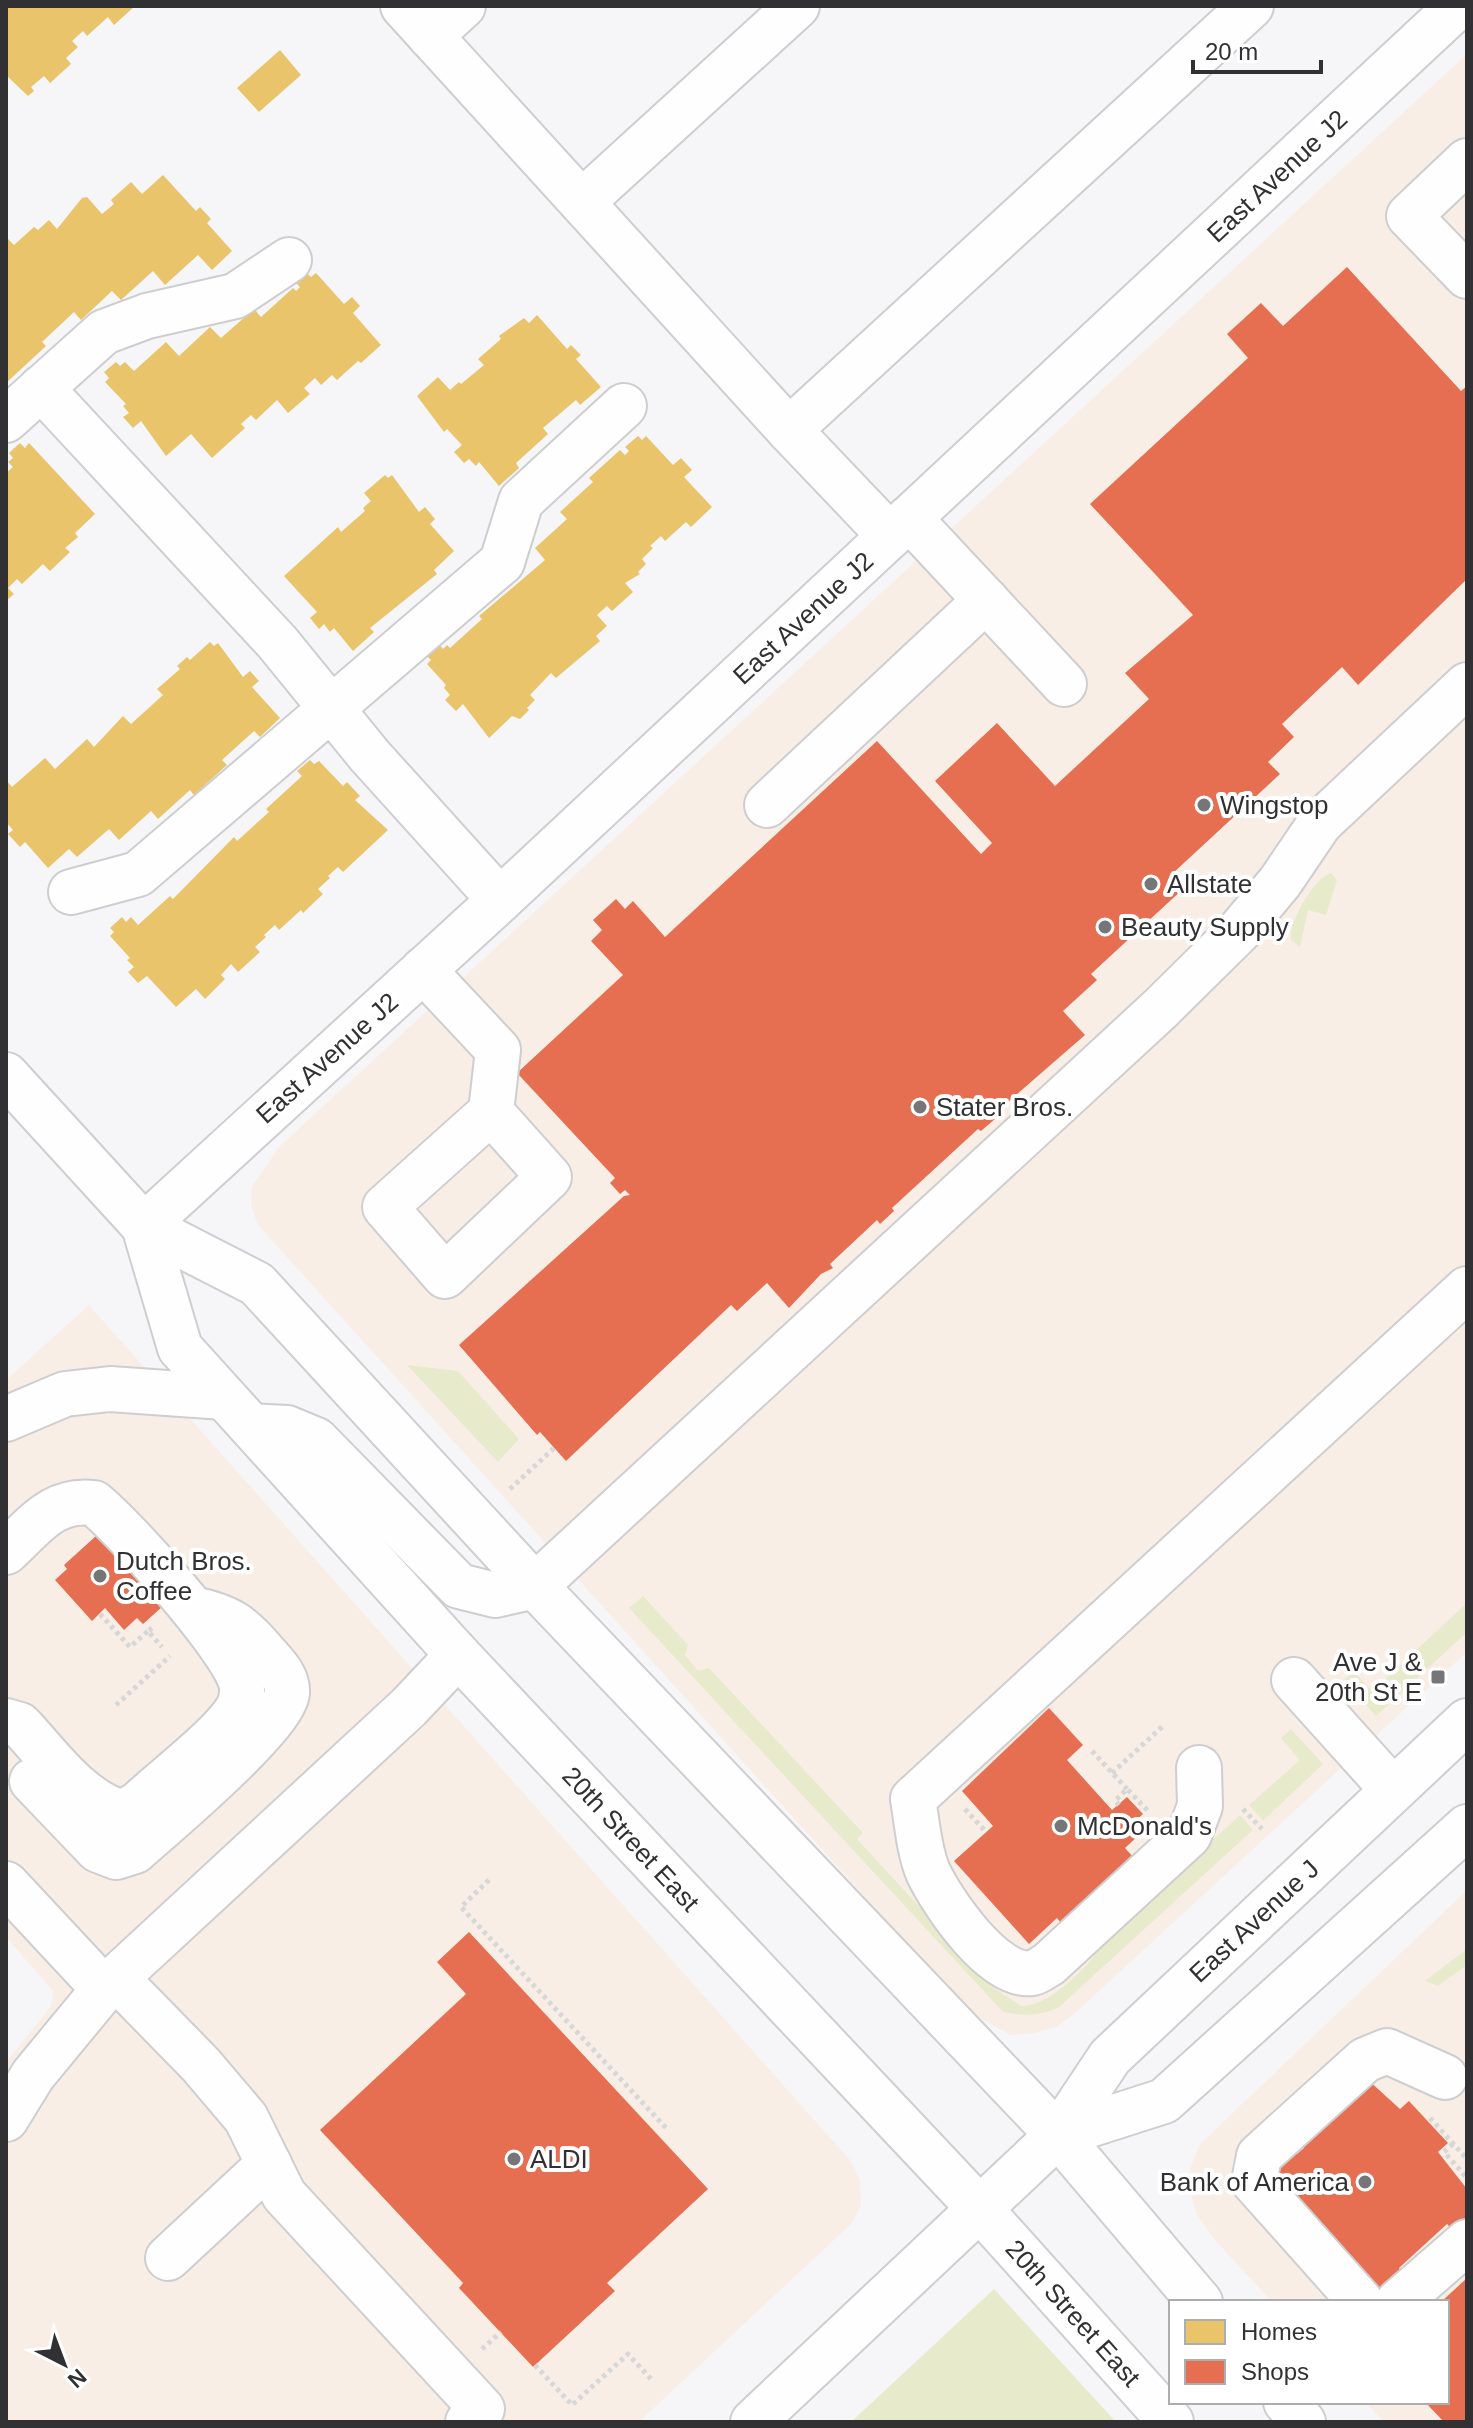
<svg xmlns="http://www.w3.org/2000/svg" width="1473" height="2428" font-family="Helvetica,sans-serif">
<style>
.commercial{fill:#f8eee6}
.green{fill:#e8eacc}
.homes{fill:#e9c46a}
.shops{fill:#e76f51}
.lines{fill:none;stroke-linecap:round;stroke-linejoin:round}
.minor-casing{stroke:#ceced0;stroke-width:48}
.major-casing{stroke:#ceced0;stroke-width:48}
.path{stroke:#d7d7d8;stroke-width:5;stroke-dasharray:4 4;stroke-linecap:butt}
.minor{stroke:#fefefe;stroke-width:44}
.major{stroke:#fefefe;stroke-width:44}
.poi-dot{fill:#767678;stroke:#fff;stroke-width:3}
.labels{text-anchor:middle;stroke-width:8;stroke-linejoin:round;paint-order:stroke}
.street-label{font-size:26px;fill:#313133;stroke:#fff}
.poi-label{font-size:26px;fill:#313133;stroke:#fff;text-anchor:start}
</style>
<rect width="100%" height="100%" fill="#f6f6f9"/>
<g class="commercial">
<path d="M 1467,54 L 1467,1652 L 1073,2015 L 1056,2027 L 1035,2033 L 1010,2035 L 968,2011 L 258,1225 L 251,1206 L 252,1186 L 280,1146 Z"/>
<path d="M 89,1305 L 850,2160 L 860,2180 L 861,2206 L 851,2224 L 639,2422 L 6,2422 L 6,2062 L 51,2006 L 53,1991 L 6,1937 L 6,1380 Z"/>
<path d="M 1467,1890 L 1467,2422 L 1384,2422 L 1365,2402 L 1447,2402 L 1447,2302 L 1272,2302 L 1214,2239 L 1197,2215 L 1190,2192 L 1190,2168 L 1200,2144 Z"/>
</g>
<g class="green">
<path d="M 1331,873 L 1337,880 L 1326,915 L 1308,910 L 1300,947 L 1291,940 C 1288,923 1314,878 1331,873 Z"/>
<path d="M 407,1365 L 458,1371 L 519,1439 L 498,1462 Z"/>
<path d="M 643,1596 L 688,1645 L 685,1655 L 698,1671 L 709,1668 L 863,1833 L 857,1839 L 994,1988 L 1021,2006 C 1051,2007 1096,1960 1108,1935 L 1240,1815 L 1253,1830 L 1058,2008 C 1038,2016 1024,2016 1003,2012 L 629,1608 Z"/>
<path d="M 1467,1603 L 1467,1632 L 1376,1716 L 1344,1680 L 1353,1671 L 1372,1691 Z"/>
<path d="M 1291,1729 L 1323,1764 L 1263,1821 L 1249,1805 L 1300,1760 L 1281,1738 Z"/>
<path d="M 1467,1949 L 1467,1965 L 1438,1986 L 1425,1981 Z"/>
<path d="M 994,2289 L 1116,2422 L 851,2422 Z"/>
</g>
<g class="homes">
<path d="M 6,6 L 135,6 L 114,25 L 108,17 L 87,36 L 83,31 L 72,41 L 78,47 L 66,58 L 71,64 L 50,83 L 44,76 L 31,87 L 34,91 L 28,96 L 6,75 Z"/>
<path d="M 280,50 L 301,75 L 259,112 L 237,88 Z"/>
<path d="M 163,175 L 196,211 L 200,207 L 211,219 L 207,223 L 232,251 L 212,270 L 198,255 L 165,285 L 153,271 L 121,300 L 112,291 L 81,320 L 74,312 L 42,342 L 46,346 L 6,383 L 6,242 L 8,239 L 14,245 L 34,227 L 38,230 L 49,220 L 57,229 L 82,198 L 87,197 L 102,214 L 114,204 L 111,200 L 131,182 L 142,194 Z"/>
<path d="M 307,273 L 311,277 L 316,273 L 344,304 L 352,297 L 360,306 L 353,313 L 381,345 L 361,363 L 358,361 L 337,380 L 332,375 L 321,385 L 315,378 L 304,388 L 310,394 L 288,413 L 277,400 L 256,420 L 251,415 L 241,424 L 245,428 L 212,458 L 191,434 L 166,456 L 141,421 L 133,428 L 123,417 L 129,413 L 123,406 L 126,404 L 105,382 L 109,378 L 104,372 L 116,362 L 120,366 L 125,362 L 134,371 L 166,342 L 179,356 L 210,327 L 221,338 L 254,309 L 261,317 L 293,288 L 296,291 L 300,287 L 296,283 Z"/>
<path d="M 537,315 L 567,349 L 571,345 L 581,355 L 576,359 L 601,387 L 580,405 L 576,400 L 543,428 L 548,434 L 516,463 L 519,468 L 499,486 L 479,462 L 476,466 L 469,459 L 464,463 L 454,452 L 462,445 L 447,429 L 444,432 L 417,396 L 438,377 L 450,390 L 459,382 L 461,384 L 484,365 L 478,359 L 501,339 L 499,336 L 524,318 L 529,323 Z"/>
<path d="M 638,436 L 642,440 L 646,436 L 673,465 L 681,458 L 692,470 L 684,477 L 712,507 L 691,527 L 686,522 L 665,541 L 661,536 L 650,546 L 653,548 L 642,559 L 646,564 L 638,572 L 640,574 L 625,583 L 633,592 L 612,611 L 607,606 L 597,615 L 607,626 L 596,636 L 600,641 L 556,678 L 551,673 L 530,695 L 535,700 L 527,708 L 529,710 L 520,719 L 512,716 L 489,738 L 463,704 L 456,711 L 445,700 L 450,695 L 444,688 L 446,685 L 427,664 L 431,660 L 426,655 L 439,644 L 443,649 L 447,645 L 450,648 L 482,619 L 479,616 L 545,560 L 535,548 L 567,519 L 560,512 L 593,482 L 589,478 L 620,450 L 625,455 L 629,451 L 625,447 Z"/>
<path d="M 20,443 L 25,448 L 29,443 L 95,514 L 75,533 L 78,537 L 65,548 L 70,552 L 50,571 L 43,564 L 22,584 L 17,579 L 8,588 L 14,594 L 6,601 L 6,473 L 13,467 L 8,462 L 13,458 L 9,453 Z"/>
<path d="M 385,475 L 388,478 L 392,475 L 419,512 L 425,507 L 435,519 L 430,524 L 454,551 L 434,570 L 437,574 L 370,628 L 374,632 L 353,651 L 334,628 L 330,632 L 324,624 L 319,629 L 310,618 L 317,612 L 284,576 L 338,527 L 341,532 L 365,511 L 363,508 L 371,501 L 364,493 Z"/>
<path d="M 210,642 L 214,646 L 218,643 L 243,677 L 250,671 L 259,681 L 252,687 L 280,718 L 260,737 L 254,731 L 222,760 L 227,765 L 194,795 L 190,790 L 158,819 L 151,811 L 119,840 L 109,829 L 77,857 L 69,849 L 48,868 L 25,842 L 20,847 L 8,834 L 13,830 L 6,822 L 6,780 L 12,787 L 45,758 L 55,769 L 87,739 L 94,747 L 123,716 L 131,724 L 163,695 L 157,689 L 180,669 L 177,666 L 187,657 L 190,660 Z"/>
<path d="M 310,760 L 314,764 L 319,761 L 343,786 L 347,782 L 360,796 L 355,800 L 388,830 L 343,872 L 338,867 L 328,876 L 330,878 L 318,889 L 323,894 L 303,913 L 301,910 L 279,930 L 275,925 L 264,935 L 266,937 L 255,947 L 260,952 L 238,972 L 231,964 L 221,975 L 225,979 L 205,999 L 196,989 L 176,1007 L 147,976 L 138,983 L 128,972 L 134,967 L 127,960 L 130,958 L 110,936 L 114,932 L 110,928 L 122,917 L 126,922 L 131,917 L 138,925 L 170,896 L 173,899 L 234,837 L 237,841 L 269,812 L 266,809 L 302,776 L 297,771 Z"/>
</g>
<g class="shops">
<path d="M 1347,267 L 1461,391 L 1467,386 L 1467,579 L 1358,685 L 1342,667 L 1282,724 L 1294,737 L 1268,762 L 1280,774 L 1172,874 L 1184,888 L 1091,974 L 1097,980 L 1063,1011 L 1085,1035 L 992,1116 L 995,1119 L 981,1131 L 978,1129 L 892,1208 L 894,1211 L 880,1224 L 877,1220 L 830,1264 L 833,1268 L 821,1274 L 789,1308 L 767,1283 L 737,1311 L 731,1305 L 566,1461 L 540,1432 L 537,1435 L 459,1345 L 624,1196 L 630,1195 L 625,1190 L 620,1194 L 610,1183 L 615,1178 L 517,1073 L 623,975 L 591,941 L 602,930 L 593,920 L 616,899 L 625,909 L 633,901 L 665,937 L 877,741 L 981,854 L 992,843 L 935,781 L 997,723 L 1055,786 L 1149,699 L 1125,673 L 1193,615 L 1090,504 L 1248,358 L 1227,334 L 1261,303 L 1283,326 Z"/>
<path d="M 107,1526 L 146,1581 L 142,1585 L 162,1607 L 143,1624 L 137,1618 L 124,1630 L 105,1608 L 92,1621 L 55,1580 L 67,1569 L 64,1565 Z"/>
<path d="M 1049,1708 L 1083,1745 L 1067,1760 L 1112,1810 L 1127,1797 L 1143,1814 L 1129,1827 L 1138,1836 L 1125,1848 L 1134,1858 L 1061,1923 L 1057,1918 L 1029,1944 L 954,1861 L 993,1826 L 962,1791 Z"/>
<path d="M 469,1932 L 708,2189 L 607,2283 L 615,2291 L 533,2367 L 459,2288 L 463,2283 L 320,2130 L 466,1994 L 437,1962 Z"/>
<path d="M 1367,2079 L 1400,2109 L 1409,2101 L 1448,2143 L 1438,2152 L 1467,2189 L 1467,2228 L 1458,2236 L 1447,2224 L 1399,2268 L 1402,2272 L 1379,2293 L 1262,2174 L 1292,2148 L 1297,2154 L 1304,2148 L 1299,2141 Z"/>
<path d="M 1467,2278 L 1467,2422 L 1444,2422 L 1425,2402 L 1447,2402 L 1447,2302 L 1441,2302 Z"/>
</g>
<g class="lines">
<g class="minor-casing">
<g id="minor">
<path d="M 403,6 L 789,430"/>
<path d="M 430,36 L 463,6"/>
<path d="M 1467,161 L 1409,216 L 1467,276"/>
<path d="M 582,202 L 797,6"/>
<path d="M 41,388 L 277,642 L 369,755 L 500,900"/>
<path d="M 6,420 L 104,332 L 147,316 L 235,296 L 289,260"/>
<path d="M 909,518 L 1064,684"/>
<path d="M 890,536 L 789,430 L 1251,6"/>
<path d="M 767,805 L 986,600"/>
<path d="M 71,892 L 138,874 L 502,562 L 521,501 L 624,406"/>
<path d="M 423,970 L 498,1050 L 491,1112 L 385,1207 L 445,1276 L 549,1177 L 491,1112"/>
<path d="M 144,1226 L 500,900 L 1458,6"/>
<path d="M 6,1419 L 65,1394 L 110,1389 L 224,1397"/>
<path d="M 6,1552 C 35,1526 52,1498 94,1503 C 127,1530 229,1644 241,1682 C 243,1688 242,1699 239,1706 C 225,1734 163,1780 138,1804 L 122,1813 C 78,1799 51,1758 20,1725 L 6,1721"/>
<path d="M 535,1586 L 1160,1009 L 1239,931 L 1280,882 L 1320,823 L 1467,685"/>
<path d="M 1294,1680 L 1393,1790"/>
<path d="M 1199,1768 L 1200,1806 L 1189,1835 L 1049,1964 C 1045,1966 1038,1972 1032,1973 C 994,1979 942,1902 928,1872 C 919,1851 917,1822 913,1799 L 1467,1289"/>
<path d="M 32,1781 L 98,1850 L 116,1857 L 135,1851 C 163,1826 284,1725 287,1693 C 288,1676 274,1664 264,1652 C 240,1624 229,1617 193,1609"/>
<path d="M 6,1884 L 104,1989"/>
<path d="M 116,1978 L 201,2065 L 246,2118 L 284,2195 L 482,2409 L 468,2422"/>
<path d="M 6,2119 L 33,2075 L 104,1989 L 409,1707 L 458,1655"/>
<path d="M 168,2258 L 269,2164"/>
<path d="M 1361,2302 L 1254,2182 L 1259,2156 L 1365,2060 L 1387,2051 L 1445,2077"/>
<path d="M 1398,2302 L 1467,2242"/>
</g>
</g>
<g class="major-casing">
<g id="major">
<path d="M 6,1075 L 144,1226 L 257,1284 L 535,1586 L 1058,2135 L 1200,2302"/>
<path d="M 144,1226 L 180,1348 L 458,1655 L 980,2209 L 1171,2422"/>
<path d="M 251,1426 L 287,1428 L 316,1440 L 459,1586 L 495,1595 L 535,1586"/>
<path d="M 1058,2135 L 1164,2101 L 1467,1827"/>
<path d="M 1286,2402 L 1303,2422"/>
<path d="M 753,2422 L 1058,2135 L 1110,2057 L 1467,1721"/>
</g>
</g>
<g class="path">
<path d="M 510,1489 L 554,1448"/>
<path d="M 100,1614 L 130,1647 L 148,1631"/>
<path d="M 152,1628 L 148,1631 L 162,1647"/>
<path d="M 116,1705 L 170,1656"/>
<path d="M 1092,1751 L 1127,1789"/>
<path d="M 1112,1773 L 1163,1726"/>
<path d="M 1119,1805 L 1115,1801 L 1127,1789 L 1150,1813"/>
<path d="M 965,1809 L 986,1832"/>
<path d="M 1243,1809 L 1262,1829"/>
<path d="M 489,1880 L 461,1907 L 666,2128"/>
<path d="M 1430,2118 L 1467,2159"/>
<path d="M 1453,2144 L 1444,2152 L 1467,2178"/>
<path d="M 482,2349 L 501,2332"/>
<path d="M 535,2365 L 572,2405 L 628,2354 L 651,2379"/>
</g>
<use href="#minor" class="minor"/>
<use href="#major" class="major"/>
</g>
<g class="poi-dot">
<circle cx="1204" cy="805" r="8"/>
<circle cx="1151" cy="884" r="8"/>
<circle cx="1105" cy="927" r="8"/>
<circle cx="920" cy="1107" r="8"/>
<circle cx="100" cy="1576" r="8"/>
<rect x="1430" y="1669" width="16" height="16" rx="4"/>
<circle cx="1061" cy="1826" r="8"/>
<circle cx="514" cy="2159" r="8"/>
<circle cx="1365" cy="2182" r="8"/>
</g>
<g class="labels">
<g class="street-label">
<text transform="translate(1277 176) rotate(-43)" y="9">East Avenue J2</text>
<text transform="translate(803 618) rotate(-43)" y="9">East Avenue J2</text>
<text transform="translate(327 1058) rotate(-42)" y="9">East Avenue J2</text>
<text transform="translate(631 1839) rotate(47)" y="9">20th Street East</text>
<text transform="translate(1254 1921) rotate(-43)" y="9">East Avenue J</text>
<text transform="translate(1073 2313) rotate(48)" y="9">20th Street East</text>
</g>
<g class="poi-label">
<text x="1220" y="814">Wingstop</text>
<text x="1167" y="893">Allstate</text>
<text x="1121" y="936">Beauty Supply</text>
<text x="936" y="1116">Stater Bros.</text>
<text x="116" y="1570">Dutch Bros.<tspan x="116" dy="30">Coffee</tspan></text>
<text x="1422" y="1671" text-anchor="end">Ave J &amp;<tspan x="1422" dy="30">20th St E</tspan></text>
<text x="1077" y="1835">McDonald's</text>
<text x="530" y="2168">ALDI</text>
<text x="1349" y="2191" text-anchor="end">Bank of America</text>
</g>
</g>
<rect width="1473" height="2428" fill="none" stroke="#313133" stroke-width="16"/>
<rect x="1169" y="2300" width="280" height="104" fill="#ffffff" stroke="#adadad" stroke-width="2"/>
<rect x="1185" y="2320" width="40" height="24" fill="#e9c46a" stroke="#adadad" stroke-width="2"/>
<text x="1241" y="2340" font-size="24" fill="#313133">Homes</text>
<rect x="1185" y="2360" width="40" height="24" fill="#e76f51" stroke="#adadad" stroke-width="2"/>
<text x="1241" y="2380" font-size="24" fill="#313133">Shops</text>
<g transform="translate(64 2364) rotate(138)" stroke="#ffffff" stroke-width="6" paint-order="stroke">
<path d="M0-6L14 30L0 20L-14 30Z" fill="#313133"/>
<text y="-12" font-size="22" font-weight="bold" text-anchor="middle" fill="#313133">N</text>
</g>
<path d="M1193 60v12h128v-12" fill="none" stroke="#313133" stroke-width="4"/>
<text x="1205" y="60" font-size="24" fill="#313133" stroke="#ffffff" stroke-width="6" paint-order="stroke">20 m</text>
</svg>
